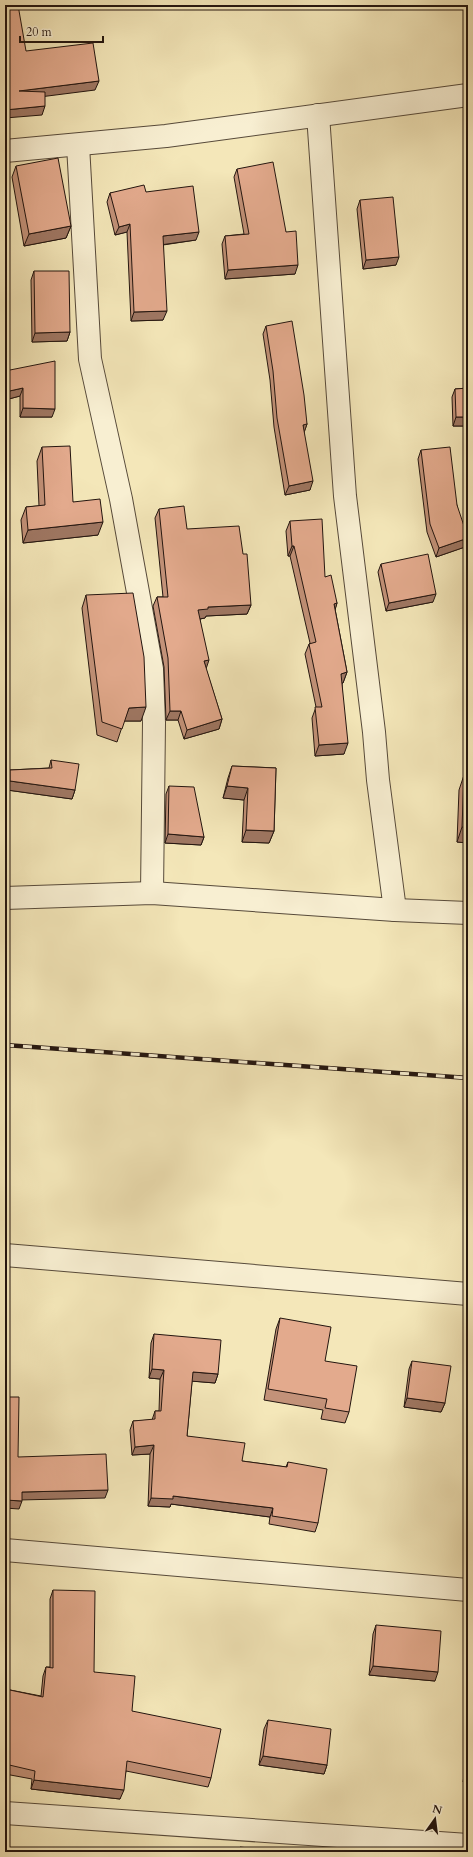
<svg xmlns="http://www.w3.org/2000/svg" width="473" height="1857" font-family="Cardo,serif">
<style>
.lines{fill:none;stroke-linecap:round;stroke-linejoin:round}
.minor-casing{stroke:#574a3a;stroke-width:24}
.minor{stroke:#f8efd2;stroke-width:22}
.rail-casing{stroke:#23150f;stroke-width:4.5}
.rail{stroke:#f8efd2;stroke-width:3;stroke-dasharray:9;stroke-linecap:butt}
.wall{fill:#c39279;stroke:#23150f}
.shaded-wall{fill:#9f7763;stroke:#23150f}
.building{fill:#e3aa8d;stroke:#23150f}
</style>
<rect width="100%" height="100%" fill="#f4e7b9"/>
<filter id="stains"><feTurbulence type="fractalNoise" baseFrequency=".005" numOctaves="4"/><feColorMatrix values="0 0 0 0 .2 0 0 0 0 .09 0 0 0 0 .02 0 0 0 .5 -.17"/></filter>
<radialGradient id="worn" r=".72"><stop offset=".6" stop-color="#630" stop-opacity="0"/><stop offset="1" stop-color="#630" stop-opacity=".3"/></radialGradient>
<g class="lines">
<g class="minor-casing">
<g id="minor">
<path d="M 318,115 L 345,496 L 374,732 L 378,780 L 395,910"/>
<path d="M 78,145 L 90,359 L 121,499 L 152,669 L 154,723 L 152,893"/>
<path d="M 5,151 L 166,136 L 468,95"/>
<path d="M 5,898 L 152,893 L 395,910 L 468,913"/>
<path d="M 5,1255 L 468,1294"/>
<path d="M 5,1550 L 468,1590"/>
<path d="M 5,1813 L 468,1845"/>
</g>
</g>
<use href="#minor" class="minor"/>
<g class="rail-casing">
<path id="rail" d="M 5,1045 L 468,1078"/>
</g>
<use href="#rail" class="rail"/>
</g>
<g class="wall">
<path d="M 16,166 L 71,226 L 66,238 L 24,246 L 12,177 Z"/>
<path d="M 237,169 L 286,232 L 295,274 L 225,279 L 222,244 L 225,236 L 244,234 L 234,177 Z"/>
<path d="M 146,192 L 196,240 L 163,245 L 163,320 L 131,321 L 127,232 L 115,235 L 107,202 L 110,193 Z"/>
<path d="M 360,200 L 396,265 L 363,269 L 357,209 Z"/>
<path d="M 34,271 L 70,332 L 67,341 L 32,342 L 31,280 Z"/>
<path d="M 266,326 L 307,424 L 304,432 L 310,490 L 285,495 L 274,427 L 270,380 L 263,334 Z"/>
<path d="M 5,371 L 52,417 L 20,417 L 20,396 L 5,400 Z"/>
<path d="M 468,388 L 468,426 L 453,426 L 452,397 L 455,389 Z"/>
<path d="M 42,447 L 73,502 L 98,535 L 23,543 L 21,520 L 26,507 L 39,506 L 37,461 Z"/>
<path d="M 421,450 L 457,505 L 465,547 L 436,557 L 427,532 L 418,459 Z"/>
<path d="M 159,509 L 187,529 L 251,605 L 247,614 L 206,616 L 205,618 L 200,619 L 206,669 L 222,719 L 219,729 L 184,739 L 178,720 L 166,720 L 164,667 L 153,606 L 157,597 L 163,597 L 155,518 Z"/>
<path d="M 290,521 L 325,577 L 337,603 L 335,609 L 347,672 L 343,683 L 342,683 L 344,754 L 315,756 L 312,718 L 316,707 L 305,654 L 309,644 L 310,643 L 290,556 L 288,556 L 286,531 Z"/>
<path d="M 381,564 L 433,602 L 386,611 L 378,572 Z"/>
<path d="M 86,595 L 141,721 L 124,721 L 117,742 L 97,735 L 82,608 Z"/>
<path d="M 51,760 L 75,790 L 72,799 L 7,790 L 7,779 L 10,770 L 49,768 Z"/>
<path d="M 232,766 L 276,768 L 274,831 L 269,843 L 242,842 L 244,800 L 223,798 L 228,778 Z"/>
<path d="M 464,775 L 468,775 L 468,843 L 457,842 L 459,790 Z"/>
<path d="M 169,786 L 204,837 L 201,845 L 165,843 L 166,794 Z"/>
<path d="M 280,1318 L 349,1412 L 345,1423 L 321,1419 L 323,1410 L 264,1400 L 276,1329 Z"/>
<path d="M 154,1334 L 218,1374 L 215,1383 L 192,1381 L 187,1436 L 242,1461 L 286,1467 L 288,1462 L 318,1523 L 315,1532 L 269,1524 L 270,1517 L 171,1504 L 170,1507 L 148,1506 L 150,1454 L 132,1455 L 130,1430 L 133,1421 L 152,1420 L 155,1411 L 159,1411 L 160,1379 L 149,1378 L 151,1343 Z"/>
<path d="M 412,1361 L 445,1403 L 441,1412 L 404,1407 L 409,1369 Z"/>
<path d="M 53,1590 L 94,1672 L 132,1711 L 211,1778 L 208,1787 L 126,1771 L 120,1799 L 31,1789 L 32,1779 L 5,1774 L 5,1689 L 41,1696 L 43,1676 L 46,1667 L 50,1667 L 50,1599 Z"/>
<path d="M 376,1625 L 435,1681 L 369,1675 L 373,1634 Z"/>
<path d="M 268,1720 L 327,1765 L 324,1774 L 259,1765 L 264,1729 Z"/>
<path d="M 468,1752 L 468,1783 L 463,1782 Z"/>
</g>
<g class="shaded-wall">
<path d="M 195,5 L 206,5 L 194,7 Z"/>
<path d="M 99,81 L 95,90 L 16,100 L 19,91 Z"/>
<path d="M 45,106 L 42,115 L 5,118 L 5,110 Z"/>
<path d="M 130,224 L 127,232 L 115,235 L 119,227 Z"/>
<path d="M 71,226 L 66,238 L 24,246 L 29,234 Z"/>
<path d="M 199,232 L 196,240 L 160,245 L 163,236 Z"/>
<path d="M 399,257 L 396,265 L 363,269 L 366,260 Z"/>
<path d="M 298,265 L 295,274 L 225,279 L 228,270 Z"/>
<path d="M 167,311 L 163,320 L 131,321 L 134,312 Z"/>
<path d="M 70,332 L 67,341 L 32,342 L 35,333 Z"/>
<path d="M 23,388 L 20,396 L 5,400 L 5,392 Z"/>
<path d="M 23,408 L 55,409 L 52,417 L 20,417 Z"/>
<path d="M 456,417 L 468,417 L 468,426 L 453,426 Z"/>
<path d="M 307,424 L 304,433 L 303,425 Z"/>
<path d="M 313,481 L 310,490 L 285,495 L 289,486 Z"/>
<path d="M 103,522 L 98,535 L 23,543 L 28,530 Z"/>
<path d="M 468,538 L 465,547 L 436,557 L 439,548 Z"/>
<path d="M 292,546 L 294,546 L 290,556 L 288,556 Z"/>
<path d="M 436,594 L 433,602 L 386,611 L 389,603 Z"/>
<path d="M 337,603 L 334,614 L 334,604 Z"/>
<path d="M 251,605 L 247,614 L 206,616 L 205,618 L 194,620 L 198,610 L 208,607 Z"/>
<path d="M 209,660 L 206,669 L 204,661 Z"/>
<path d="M 347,672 L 343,683 L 337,684 L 341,674 Z"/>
<path d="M 146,707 L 141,721 L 124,721 L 129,708 Z"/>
<path d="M 170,711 L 181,711 L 178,720 L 166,720 Z"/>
<path d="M 222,719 L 219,729 L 184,739 L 187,730 Z"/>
<path d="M 348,743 L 344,754 L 315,756 L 319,745 Z"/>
<path d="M 10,781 L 75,790 L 72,799 L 7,790 Z"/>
<path d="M 227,786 L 248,788 L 244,800 L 223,798 Z"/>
<path d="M 462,827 L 468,827 L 468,843 L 457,842 Z"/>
<path d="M 246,830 L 274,831 L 269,843 L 242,842 Z"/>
<path d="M 168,834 L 204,837 L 201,845 L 165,843 Z"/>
<path d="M 152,1369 L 164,1370 L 160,1379 L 149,1378 Z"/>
<path d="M 193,1372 L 218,1374 L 215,1383 L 190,1381 Z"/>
<path d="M 407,1398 L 445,1403 L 441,1412 L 404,1407 Z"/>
<path d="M 154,1445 L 150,1454 L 132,1455 L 135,1447 Z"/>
<path d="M 108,1490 L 105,1498 L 19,1500 L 22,1492 Z"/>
<path d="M 173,1496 L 273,1508 L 270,1517 L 171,1504 L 170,1507 L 148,1506 L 151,1498 Z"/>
<path d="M 5,1500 L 22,1501 L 19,1509 L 5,1508 Z"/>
<path d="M 373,1666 L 438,1672 L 435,1681 L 369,1675 Z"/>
<path d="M 263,1756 L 327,1765 L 324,1774 L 259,1765 Z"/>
<path d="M 34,1780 L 124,1790 L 120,1799 L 31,1789 Z"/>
</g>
<g class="building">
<path d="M 5,5 L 18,5 L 26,51 L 93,43 L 99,81 L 19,91 L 45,92 L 45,106 L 5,110 Z"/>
<path d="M 58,158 L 71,226 L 29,234 L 16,166 Z"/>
<path d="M 273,162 L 286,232 L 296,231 L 298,265 L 228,270 L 225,236 L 249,234 L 237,169 Z"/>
<path d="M 144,185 L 146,192 L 193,186 L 199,232 L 163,236 L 167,311 L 134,312 L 130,224 L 119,227 L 110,193 Z"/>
<path d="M 393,197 L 399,257 L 366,260 L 360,200 Z"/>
<path d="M 34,271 L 69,271 L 70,332 L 35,333 Z"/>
<path d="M 292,321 L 304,395 L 307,424 L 303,425 L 313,481 L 289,486 L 277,418 L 273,371 L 266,326 Z"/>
<path d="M 55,361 L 55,409 L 23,408 L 23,388 L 5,392 L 5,371 Z"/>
<path d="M 468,388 L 468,417 L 456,417 L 455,389 Z"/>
<path d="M 70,446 L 73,502 L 100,499 L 103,522 L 28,530 L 26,507 L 45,505 L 42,447 Z"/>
<path d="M 450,447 L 457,505 L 468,538 L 439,548 L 430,524 L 421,450 Z"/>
<path d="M 184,506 L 187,529 L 239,526 L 243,554 L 247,554 L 251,605 L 208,607 L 208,609 L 198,610 L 209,660 L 204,661 L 222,719 L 187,730 L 181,711 L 170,711 L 168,658 L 157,597 L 168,597 L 159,509 Z"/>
<path d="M 322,519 L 325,577 L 331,575 L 337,603 L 334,604 L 347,672 L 341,674 L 348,743 L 319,745 L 315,707 L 322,707 L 309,644 L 316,642 L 294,546 L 292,546 L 290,521 Z"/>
<path d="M 428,554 L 436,594 L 389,603 L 381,564 Z"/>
<path d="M 133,593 L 144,657 L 146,707 L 129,708 L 122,729 L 102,722 L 86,595 Z"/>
<path d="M 5,642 L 7,666 L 5,666 Z"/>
<path d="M 51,760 L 79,764 L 75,790 L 10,781 L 10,770 L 52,768 Z"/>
<path d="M 232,766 L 276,768 L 274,831 L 246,830 L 248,788 L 227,786 Z"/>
<path d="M 464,775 L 468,775 L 468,827 L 462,827 Z"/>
<path d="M 169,786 L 194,787 L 204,837 L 168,834 Z"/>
<path d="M 280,1318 L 331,1327 L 325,1361 L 357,1366 L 349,1412 L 325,1408 L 327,1399 L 268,1389 Z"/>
<path d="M 154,1334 L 221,1340 L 218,1374 L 193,1372 L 187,1436 L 245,1443 L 242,1461 L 287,1467 L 288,1462 L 327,1469 L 318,1523 L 272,1516 L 273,1508 L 173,1496 L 173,1499 L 151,1498 L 154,1445 L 135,1447 L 133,1421 L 155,1419 L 155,1411 L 161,1411 L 164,1370 L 152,1369 Z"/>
<path d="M 412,1361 L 451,1366 L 445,1403 L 407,1398 Z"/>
<path d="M 5,1397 L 19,1397 L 18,1457 L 106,1454 L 108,1490 L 22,1492 L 22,1501 L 5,1500 Z"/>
<path d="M 53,1590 L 95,1591 L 94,1672 L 135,1676 L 132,1711 L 221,1729 L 211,1778 L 127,1761 L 124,1790 L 34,1780 L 35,1771 L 5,1764 L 5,1689 L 43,1697 L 46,1667 L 53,1668 Z"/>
<path d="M 376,1625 L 441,1631 L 438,1672 L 373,1666 Z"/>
<path d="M 268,1720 L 331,1729 L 327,1765 L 263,1756 Z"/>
<path d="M 468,1762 L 468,1774 L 466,1773 Z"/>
<path d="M 240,1847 L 265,1850 L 264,1852 L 239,1852 Z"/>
</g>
<rect width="473" height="1857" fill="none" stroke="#f4e7b9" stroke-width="20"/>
<rect x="6" y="6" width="461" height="1845" fill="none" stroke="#23150f" stroke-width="2"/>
<rect x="10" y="10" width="453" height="1837" fill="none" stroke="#23150f"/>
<g transform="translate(435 1819) rotate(14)" stroke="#f8efd2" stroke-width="3" paint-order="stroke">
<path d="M0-3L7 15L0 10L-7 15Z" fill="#23150f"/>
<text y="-6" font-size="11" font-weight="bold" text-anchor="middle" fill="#23150f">N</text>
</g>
<path d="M20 36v6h83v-6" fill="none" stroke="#23150f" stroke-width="2"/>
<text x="26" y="36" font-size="12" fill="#23150f" stroke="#f8efd2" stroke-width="3" paint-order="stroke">20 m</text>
<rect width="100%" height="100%" filter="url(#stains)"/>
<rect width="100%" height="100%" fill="url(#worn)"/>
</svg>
